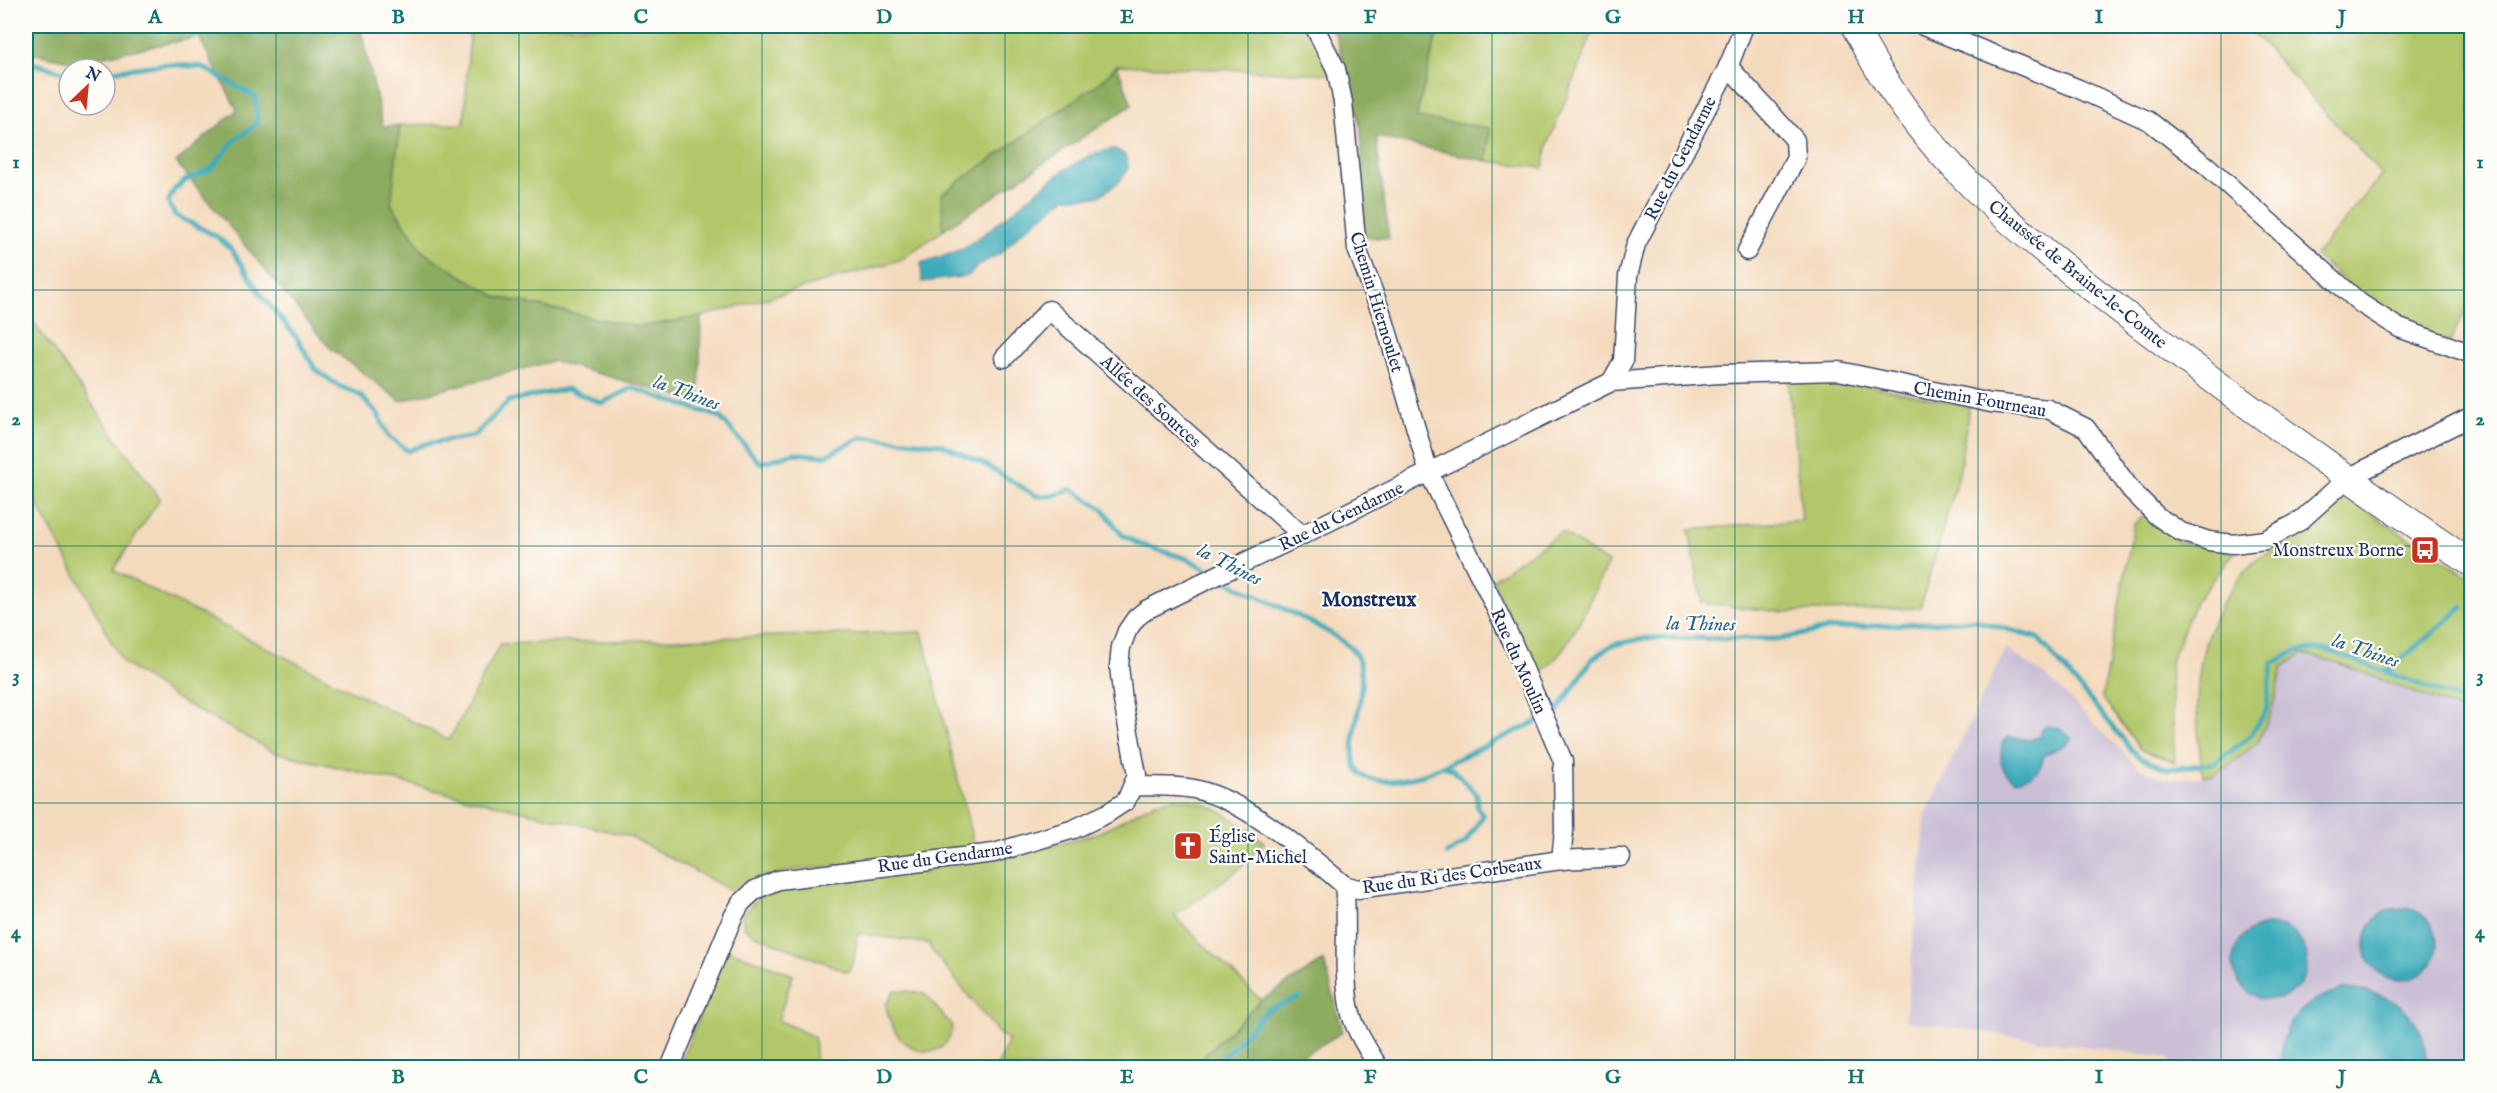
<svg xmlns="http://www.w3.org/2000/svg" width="2497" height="1093" font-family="'IM FELL English',serif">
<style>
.industrial{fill:#cbbfd5}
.green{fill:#b2c76b;stroke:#667b64;stroke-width:1.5}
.forest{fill:#8dac5f;stroke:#546e5e;stroke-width:1.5}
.water{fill:#3babb9;stroke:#2b6d8c;stroke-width:1.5}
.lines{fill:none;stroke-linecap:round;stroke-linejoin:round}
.stream{stroke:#3babb9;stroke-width:5}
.street-casing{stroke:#3c496c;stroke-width:21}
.secondary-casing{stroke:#3c496c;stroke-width:28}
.street{stroke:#fff;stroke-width:18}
.secondary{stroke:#fff;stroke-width:26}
.grid{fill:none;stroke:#0f766e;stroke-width:1.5;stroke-opacity:0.55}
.labels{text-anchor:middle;stroke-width:4.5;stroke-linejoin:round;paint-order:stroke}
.street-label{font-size:18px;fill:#1b2f5e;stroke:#fdfcf7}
.poi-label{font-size:18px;fill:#1b2f5e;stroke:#fdfcf7;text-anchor:end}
.water-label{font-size:20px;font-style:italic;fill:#286182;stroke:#fdfcf7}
.quarter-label{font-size:21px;font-weight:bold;fill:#1b2f5e;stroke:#fdfcf7}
.neatline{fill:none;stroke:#0f766e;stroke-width:2}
.grid-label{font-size:20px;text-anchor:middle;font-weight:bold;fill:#0f766e}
</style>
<rect width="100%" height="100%" fill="#fdfcf7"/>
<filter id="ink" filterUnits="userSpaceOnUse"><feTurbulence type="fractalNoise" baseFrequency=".0167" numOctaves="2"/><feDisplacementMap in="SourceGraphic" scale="12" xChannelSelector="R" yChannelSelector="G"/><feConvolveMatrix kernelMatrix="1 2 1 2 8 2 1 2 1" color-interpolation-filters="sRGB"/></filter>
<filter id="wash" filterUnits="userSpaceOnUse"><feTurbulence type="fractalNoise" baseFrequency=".008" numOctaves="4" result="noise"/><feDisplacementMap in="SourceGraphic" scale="24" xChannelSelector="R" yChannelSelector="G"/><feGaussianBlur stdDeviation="1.35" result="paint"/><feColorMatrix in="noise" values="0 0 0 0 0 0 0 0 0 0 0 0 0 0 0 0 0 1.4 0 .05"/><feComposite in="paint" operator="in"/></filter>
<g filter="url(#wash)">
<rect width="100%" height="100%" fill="#f4dabd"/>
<path class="industrial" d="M 2006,648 L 2053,682 L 2139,768 L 2168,780 L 2213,775 L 2272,710 L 2282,667 L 2302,654 L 2335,662 L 2421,693 L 2471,715 L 2471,1067 L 2169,1067 L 2169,1058 L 1905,1021 L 1926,814 Z"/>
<g class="green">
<path d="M 470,26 L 1307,26 L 1331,74 L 1117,65 L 1103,80 L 942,194 L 943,230 L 900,260 L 701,317 L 638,327 L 496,297 L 424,253 L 391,204 L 400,125 L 464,124 Z"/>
<path d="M 1439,26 L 1595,26 L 1548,144 L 1543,168 L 1487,161 L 1490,129 L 1416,118 Z"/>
<path d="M 2247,26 L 2471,26 L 2471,303 L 2466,308 L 2450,342 L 2403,323 L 2365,298 L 2315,256 L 2382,175 Z"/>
<path d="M 26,312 L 160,499 L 113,570 L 449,740 L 500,644 L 922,632 L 975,849 L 787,871 L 730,890 L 629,836 L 274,752 L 175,698 L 123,663 L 26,483 Z"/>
<path d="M 1788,375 L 1860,384 L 1969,406 L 1959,474 L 1920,608 L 1783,612 L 1702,603 L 1689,530 L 1802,520 Z"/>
<path d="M 2347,498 L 2471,578 L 2472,715 L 2335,662 L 2302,654 L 2282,667 L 2272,710 L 2258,742 L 2230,765 L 2213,775 L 2203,776 C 2191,699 2193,626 2250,566 C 2262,554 2282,547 2296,537 C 2313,525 2330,511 2347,498 Z"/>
<path d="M 2145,515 L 2179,542 L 2235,552 L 2195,602 L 2170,664 L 2175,762 L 2141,750 L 2102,697 L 2134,524 Z"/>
<path d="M 1561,532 L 1608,563 C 1591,595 1569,656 1538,674 L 1492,580 Z"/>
<path d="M 1176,798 C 1216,803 1232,818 1264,842 L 1238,870 L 1174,916 L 1261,1000 L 1206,1054 L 1196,1067 L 997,1067 L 1009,1040 L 999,1034 L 930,948 L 930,944 L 858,933 L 854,959 L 848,972 L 753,934 L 744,927 L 742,915 L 762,894 L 780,887 L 1044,847 L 1098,833 L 1156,802 Z"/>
<path d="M 727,949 L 793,975 L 778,1020 L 814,1037 L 816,1067 L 678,1068 Z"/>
<path d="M 894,990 L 924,993 L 952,1026 C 949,1056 921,1058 901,1039 C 892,1030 888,1017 886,1005 Z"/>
</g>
<g class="forest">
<path d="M 26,26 L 360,26 L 383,127 L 400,125 L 391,204 L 424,253 L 497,297 L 638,327 L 701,317 L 699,402 L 553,361 L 400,401 L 329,347 L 176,162 L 237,110 L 199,37 L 74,62 L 26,52 Z"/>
<path d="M 1327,26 L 1439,26 L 1416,118 L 1490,128 L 1487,161 L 1376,137 L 1389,239 L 1363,236 L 1361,129 L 1336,35 Z"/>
<path d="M 1117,65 L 1132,105 L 943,230 L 942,194 L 1103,80 Z"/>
<path d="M 1324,961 L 1343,1032 L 1283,1067 L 1196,1067 L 1206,1054 L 1261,1000 Z"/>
</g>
<g class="water">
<path d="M 1114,149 C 1126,153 1128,158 1128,170 L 1119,182 L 1098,197 L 1066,197 L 1018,235 L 1001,253 L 979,265 L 968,276 L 922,282 L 921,263 C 934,258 949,255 961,249 C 1006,225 1066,153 1114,149 Z"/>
<path d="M 2046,726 L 2060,728 L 2072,739 C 2064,748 2054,749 2044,756 C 2041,772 2031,778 2016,780 C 1999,771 2000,761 2002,743 L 2009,737 L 2030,740 L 2040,736 L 2042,729 Z"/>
<circle cx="2401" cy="944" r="36"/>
<circle cx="2270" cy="962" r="37"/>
<path d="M 2343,989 C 2390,990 2430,1015 2425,1067 L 2280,1067 C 2279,1023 2303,1001 2343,989 Z"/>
</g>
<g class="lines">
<g class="stream">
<path d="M 26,61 L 69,74"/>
<path d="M 105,72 L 165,64 L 202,67 L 256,97 L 257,124 L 235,140 L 211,169 L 186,180 L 174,190 L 168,202 L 175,215 L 216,236 L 232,250 L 262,296 L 297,338 L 315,369 L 337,385 L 360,395 L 378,414 L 389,437 L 408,451 L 425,444 L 474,436 L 509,401 L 567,389 L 602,403 L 632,388 L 720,417 L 760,463 L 794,453 L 825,456 L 862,437 L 941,444 L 986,465 L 1036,496 L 1052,496 L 1071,489 L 1103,509 L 1122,535 L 1139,544 L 1188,559 L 1212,572"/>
<path d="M 1223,579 C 1250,594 1342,632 1355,653 C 1384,699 1299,808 1423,775 L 1557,712 L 1592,659 L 1612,645 L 1646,638 L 1781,639 L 1827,629 L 1974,620 L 2038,638 L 2138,757 L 2168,769 L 2215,763 L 2249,737 L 2266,711 L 2272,664 L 2296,651 L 2324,649 L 2472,704"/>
<path d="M 2386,672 L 2463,607"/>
<path d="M 1442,766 L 1452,769 L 1477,794 L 1477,807 L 1483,816 L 1465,843 L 1447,854"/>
<path d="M 1214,1068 L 1267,1010 L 1300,997"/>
</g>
</g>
</g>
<g filter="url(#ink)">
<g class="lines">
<g class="street-casing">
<g id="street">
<path d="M 1314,26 L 1336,69 L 1343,102 L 1357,249 L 1384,320 L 1429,473 L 1512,641 L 1563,761 L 1564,831 L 1561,860"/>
<path d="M 1923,26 L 2079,89 L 2149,121 L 2207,166 L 2360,303 L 2399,328 L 2472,354"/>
<path d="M 1728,66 L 1795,140 L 1796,158 L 1747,251"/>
<path d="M 1004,358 L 1049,310 L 1302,535"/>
<path d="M 1611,382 L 1719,374 L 1839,371 L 1991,403 L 2048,409 L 2086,428 L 2131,490 L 2157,516 L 2181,532 L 2209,541 L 2233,544 L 2265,540 L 2300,521 L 2348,478 L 2472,416"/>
<path d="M 1134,786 C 1155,787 1178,785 1198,790 C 1246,801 1306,853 1344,885 L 1358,889 L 1561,860 L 1621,857"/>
<path d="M 1344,885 C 1349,925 1342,965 1349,1005 C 1353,1028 1367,1048 1379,1068"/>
<path d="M 670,1068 L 733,917 L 741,903 L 755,890 L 778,880 L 994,853 L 1074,829 L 1106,814 L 1126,801 L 1137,775 L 1123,701 L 1119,666 L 1121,647 L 1127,631 L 1136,618 L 1146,610 L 1180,593 L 1302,535 L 1611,382 L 1623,361 L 1628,276 L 1636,244 L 1729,65 L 1744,26"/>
</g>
</g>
<g class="secondary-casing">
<path id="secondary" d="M 1854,26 C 1924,166 2033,243 2154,336 C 2258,415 2364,490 2472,564"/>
</g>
<use href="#street" class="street"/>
<use href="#secondary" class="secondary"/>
</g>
</g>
<path class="grid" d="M 276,26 L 276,1068M 519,26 L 519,1068M 762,26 L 762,1068M 1005,26 L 1005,1068M 1248,26 L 1248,1068M 1492,26 L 1492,1068M 1735,26 L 1735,1068M 1978,26 L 1978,1068M 2221,26 L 2221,1068M 26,290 L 2472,290M 26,546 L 2472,546M 26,803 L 2472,803"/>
<defs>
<g id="bus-square" transform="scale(1.5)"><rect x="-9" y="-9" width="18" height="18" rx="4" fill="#c8321e" stroke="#fdfcf7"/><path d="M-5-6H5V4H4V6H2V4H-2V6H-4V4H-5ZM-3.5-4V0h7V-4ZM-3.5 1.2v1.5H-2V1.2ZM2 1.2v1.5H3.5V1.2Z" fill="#fff"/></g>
<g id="church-square" transform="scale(1.5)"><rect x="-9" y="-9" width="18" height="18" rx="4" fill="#c8321e" stroke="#fdfcf7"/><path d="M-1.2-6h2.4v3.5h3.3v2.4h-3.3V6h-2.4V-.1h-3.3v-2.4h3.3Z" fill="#fff"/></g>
</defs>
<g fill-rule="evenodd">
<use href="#bus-square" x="2425" y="550"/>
<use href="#church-square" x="1188" y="846"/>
</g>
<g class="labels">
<g class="street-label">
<text transform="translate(1680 158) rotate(-63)" y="6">Rue du Gendarme</text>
<text transform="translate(2078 274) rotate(39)" y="6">Chaussée de Braine-le-Comte</text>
<text transform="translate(1377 302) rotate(73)" y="6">Chemin Hiernoulet</text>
<text transform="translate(1980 399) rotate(10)" y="6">Chemin Fourneau</text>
<text transform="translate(1151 401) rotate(42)" y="6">Allée des Sources</text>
<text transform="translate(1341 516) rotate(-26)" y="6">Rue du Gendarme</text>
<text transform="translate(1519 661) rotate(66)" y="6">Rue du Moulin</text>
<text transform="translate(945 857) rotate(-8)" y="6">Rue du Gendarme</text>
<text transform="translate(1452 875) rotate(-8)" y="6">Rue du Ri des Corbeaux</text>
</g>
<g class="poi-label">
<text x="2404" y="556">Monstreux Borne</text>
<text x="1209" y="842" text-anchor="start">Église<tspan x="1209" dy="21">Saint-Michel</tspan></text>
</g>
<g class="water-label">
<text transform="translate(687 392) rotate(20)" y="7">la Thines</text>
<text transform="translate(1230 564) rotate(27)" y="7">la Thines</text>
<text transform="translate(1701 623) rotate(1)" y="7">la Thines</text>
<text transform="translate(2366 650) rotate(19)" y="7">la Thines</text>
</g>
<g class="quarter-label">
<text x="1369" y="606">Monstreux</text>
</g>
</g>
<rect width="2497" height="1093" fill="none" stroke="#fdfcf7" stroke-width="66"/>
<g transform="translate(87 87) rotate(26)"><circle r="28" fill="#fdfcf7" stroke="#a3aaba" stroke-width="1.5"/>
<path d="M0-4.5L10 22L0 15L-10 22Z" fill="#c8321e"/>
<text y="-9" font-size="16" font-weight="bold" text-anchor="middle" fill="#1b2f5e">N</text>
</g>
<rect x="33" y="33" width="2431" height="1027" class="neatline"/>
<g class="grid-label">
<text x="155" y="23">A</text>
<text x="398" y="23">B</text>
<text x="641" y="23">C</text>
<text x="884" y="23">D</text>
<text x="1127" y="23">E</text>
<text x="1370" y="23">F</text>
<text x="1613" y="23">G</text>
<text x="1856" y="23">H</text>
<text x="2099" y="23">I</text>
<text x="2342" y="23">J</text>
<text x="16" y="168">1</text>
<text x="2480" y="168">1</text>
<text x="16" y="425">2</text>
<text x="2480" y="425">2</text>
<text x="16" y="682">3</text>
<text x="2480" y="682">3</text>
<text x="16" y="938">4</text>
<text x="2480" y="938">4</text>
<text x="155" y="1083">A</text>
<text x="398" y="1083">B</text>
<text x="641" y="1083">C</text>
<text x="884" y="1083">D</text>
<text x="1127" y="1083">E</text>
<text x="1370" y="1083">F</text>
<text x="1613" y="1083">G</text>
<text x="1856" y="1083">H</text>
<text x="2099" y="1083">I</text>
<text x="2342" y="1083">J</text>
</g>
</svg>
